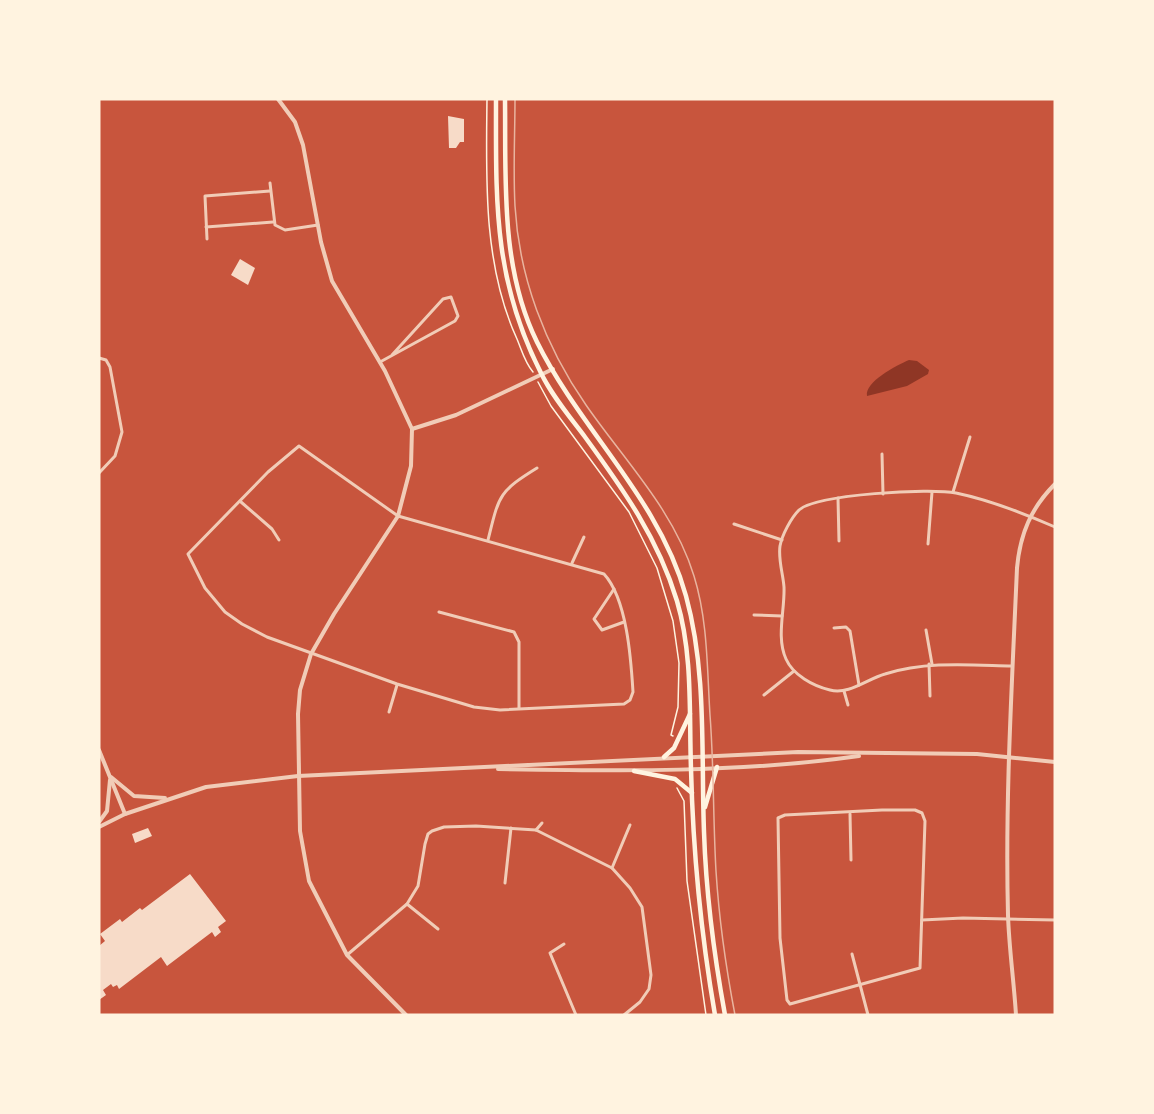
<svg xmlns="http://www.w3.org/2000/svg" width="1154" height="1114" font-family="Roboto,sans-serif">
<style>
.water{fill:#8f3625}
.building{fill:#f7dbc8}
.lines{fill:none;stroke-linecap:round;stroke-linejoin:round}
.path{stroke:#fff3e0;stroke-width:1.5}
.minor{stroke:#f1ccb7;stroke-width:3}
.tertiary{stroke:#f1ccb7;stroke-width:4}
.secondary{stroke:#fff3e0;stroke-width:4.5}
.tram{stroke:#e9b49f;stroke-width:1.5}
</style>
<rect width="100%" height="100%" fill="#c8553d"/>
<path class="water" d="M 909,360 L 917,361 L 929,370 L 928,374 L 907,386 L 867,396 C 864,382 897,365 909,360 Z"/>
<g class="building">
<path d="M 448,116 L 464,119 L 464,142 L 460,142 L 456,148 L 449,148 Z"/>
<path d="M 240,259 L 255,268 L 248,285 L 231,275 Z"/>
<path d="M 148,828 L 152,836 L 135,843 L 132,834 Z"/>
<path d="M 190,874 L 226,921 L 218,927 L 221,932 L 215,937 L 212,932 L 167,966 L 161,957 L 119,989 L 117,985 L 113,987 L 111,984 L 103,990 L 106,995 L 99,1000 L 99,946 L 105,941 L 100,934 L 120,919 L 122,922 L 140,908 L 142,910 Z"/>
</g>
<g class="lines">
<g class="path">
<path d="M 487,99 C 486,179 483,265 517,339 C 522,351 525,363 533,372"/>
<path d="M 538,382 L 551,406 L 629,512 L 657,568 L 673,621 L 679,663 L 678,707 L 671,735 L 673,736"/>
<path d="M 677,788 L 684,801 L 687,881 L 706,1015"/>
</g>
<g class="minor">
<path d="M 270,183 L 275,225 L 285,230 L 318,225"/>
<path d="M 206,227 L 273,222"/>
<path d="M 207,239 L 205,196 L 270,191"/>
<path d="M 99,358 L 106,360 L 110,367 L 122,432 L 115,456 L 99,473"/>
<path d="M 380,362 L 455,321 L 458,316 L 451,297 L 443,299 L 392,355"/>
<path d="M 299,446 L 398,516 L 604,574 C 627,599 631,659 633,692 L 630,700 L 624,704 L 500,710 L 474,707 L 397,684 L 267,637 L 242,624 L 225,612 L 205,588 L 188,554 L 268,472 Z"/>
<path d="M 882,454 L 883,494"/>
<path d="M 953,492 L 970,437"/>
<path d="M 838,498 L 839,541"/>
<path d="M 241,502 L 272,529 L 279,540"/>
<path d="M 734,524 L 782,540"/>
<path d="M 488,540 C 499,496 498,492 537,468"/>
<path d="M 928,544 L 932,492"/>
<path d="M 572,563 L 584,537"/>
<path d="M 614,589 L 594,619 L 602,630 L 624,622"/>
<path d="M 439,612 L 514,632 L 519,642 L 519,708"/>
<path d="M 754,615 L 782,616"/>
<path d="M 834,628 L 846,627 L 850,631 L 859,685"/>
<path d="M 926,630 L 932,664"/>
<path d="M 929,664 L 930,696"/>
<path d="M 1012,666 C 969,665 927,661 885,674 C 867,679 849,695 830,690 C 813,686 793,675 786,659 C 776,637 785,610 784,587 C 783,574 778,559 780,546 C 782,535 791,518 799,510 C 817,494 931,488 956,493 C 990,500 1023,513 1055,527"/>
<path d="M 844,691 L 848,705"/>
<path d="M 764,695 L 794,671"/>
<path d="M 389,712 L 397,685"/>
<path d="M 882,810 L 915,810 L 922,813 L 925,821 L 920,968 L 790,1004 L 787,1000 L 780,938 L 778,818 L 785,815 Z"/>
<path d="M 850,814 L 851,860"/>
<path d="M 536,830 L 542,823"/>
<path d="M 612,868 L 630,825"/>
<path d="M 505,883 L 511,828"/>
<path d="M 407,904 L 438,929"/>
<path d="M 922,920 L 963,918 L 1055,920"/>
<path d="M 564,944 L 550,953 L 576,1015"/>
<path d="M 852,954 L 868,1015"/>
<path d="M 347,955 L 407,904 L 418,886 L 425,844 L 428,834 L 432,831 L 444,827 L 476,826 L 536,830 L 612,868 L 630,888 L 642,907 L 651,975 L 649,989 L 640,1002 L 624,1015"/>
</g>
<g class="tertiary">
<path d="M 278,99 L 295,122 L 303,145 L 321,242 L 332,281 L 385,371 L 412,429 L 411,466 L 398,516 L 334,614 L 311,654 L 300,690 L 298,714 L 300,831 L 309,881 L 347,955 L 406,1015"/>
<path d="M 412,429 L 456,415 L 553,369"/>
<path d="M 99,750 L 125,814"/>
<path d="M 498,769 C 618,771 740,773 859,756"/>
<path d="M 111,777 L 134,796 L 165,798"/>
<path d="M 99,822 L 107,811 L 110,780"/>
<path d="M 99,827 L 125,814 L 206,787 L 298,776 L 798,752 L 977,754 L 1055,762"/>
<path d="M 1016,1015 C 1014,982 1009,948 1008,915 C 1005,799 1012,684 1017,568 C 1020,534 1031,508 1055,484"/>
</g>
<g class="secondary">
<path d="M 496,99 C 496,201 493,279 541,373 C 552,396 570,417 585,437 C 623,489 658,538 677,601 C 693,655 689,713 691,769 C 693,851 701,934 715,1015"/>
<path d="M 505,99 C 506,180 500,267 537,342 C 581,431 659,498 686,596 C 707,672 701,754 704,832 C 706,893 714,955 725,1015"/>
<path d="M 664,757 L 674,748 L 690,714"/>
<path d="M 634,771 L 675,779 L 692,793"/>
<path d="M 705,807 L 717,767"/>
</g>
<path class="tram" d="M 515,99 C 515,135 513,170 515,206 C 519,277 545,346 586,405 C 624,460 674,510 694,576 C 708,621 707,669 710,715 C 714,767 713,819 716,871 C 719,919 726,968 735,1015"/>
</g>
<rect width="1154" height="1114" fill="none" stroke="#fff3e0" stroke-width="201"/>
</svg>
